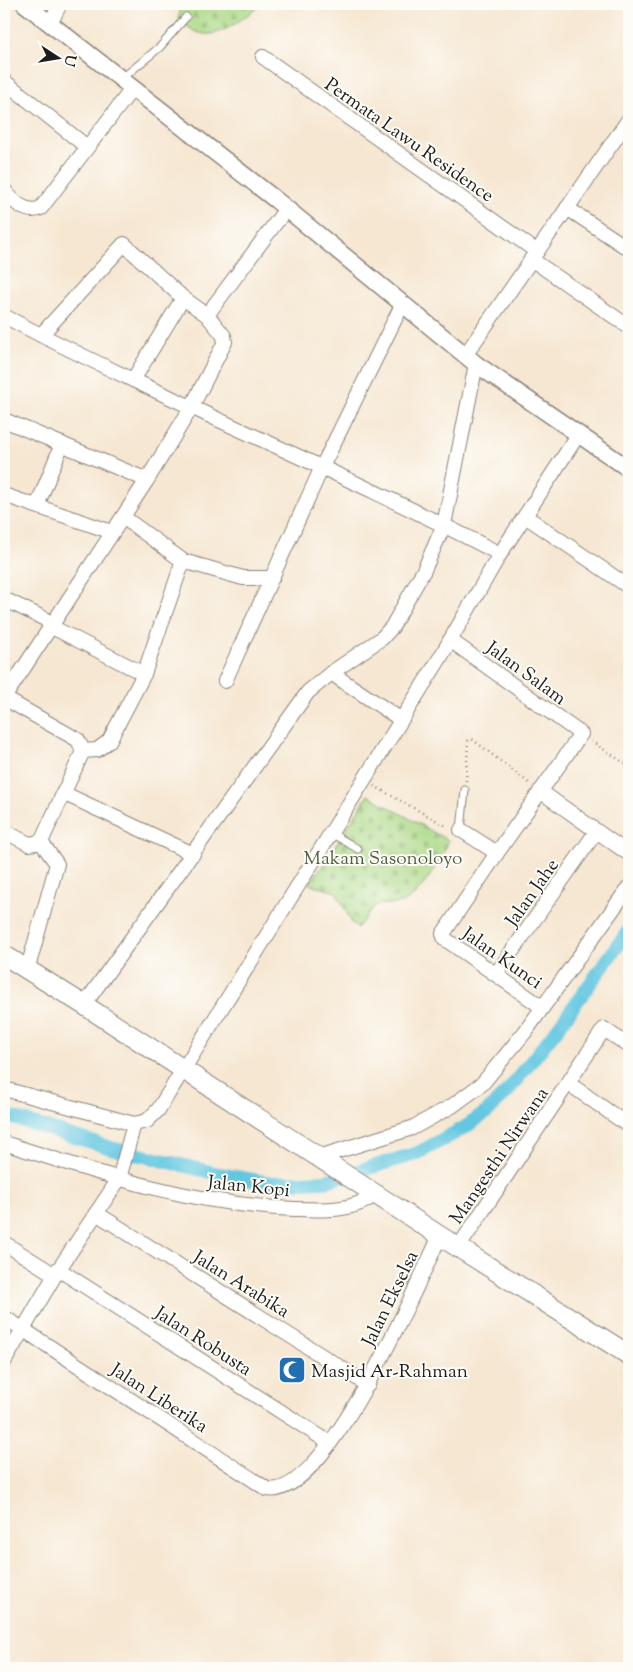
<svg xmlns="http://www.w3.org/2000/svg" width="633" height="1672" font-family="'Sorts Mill Goudy',serif">
<style>
.cemetery{fill:url(#cemetery-stones);stroke:#637a50}
.lines{fill:none;stroke-linecap:round;stroke-linejoin:round}
.canal{stroke:#63c7e1;stroke-width:14}
.service-casing{stroke:#898277;stroke-width:9}
.minor-casing{stroke:#898277;stroke-width:16}
.tertiary-casing{stroke:#898277;stroke-width:19}
.secondary-casing{stroke:#898277;stroke-width:21}
.path{stroke:#898277;stroke-width:2.5;stroke-dasharray:1 4;stroke-linecap:butt}
.service{stroke:#fff;stroke-width:7}
.minor{stroke:#fff;stroke-width:14}
.tertiary{stroke:#fff;stroke-width:16}
.secondary{stroke:#fff;stroke-width:19}
.labels{text-anchor:middle;stroke-width:4;stroke-linejoin:round;paint-order:stroke}
.street-label{font-size:19px;fill:#1c1c1c;stroke:#fdfcf7}
.park-label{font-size:19px;fill:#4e5e41;stroke:#fdfcf7}
.poi-label{font-size:19px;fill:#1c1c1c;stroke:#fdfcf7;text-anchor:start}
</style>
<defs>
<pattern id="cemetery-stones" width="16" height="16" patternUnits="userSpaceOnUse" patternTransform="scale(1.25)"><rect width="16" height="16" fill="#aad885"/><path d="M2 7V4a2 2 0 0 1 4 0v3zM10 15v-3a2 2 0 0 1 4 0v3z" fill="#92b972"/></pattern>
</defs>
<rect width="100%" height="100%" fill="#fdfcf7"/>
<filter id="ink" filterUnits="userSpaceOnUse"><feTurbulence type="fractalNoise" baseFrequency=".02" numOctaves="2"/><feDisplacementMap in="SourceGraphic" scale="10" xChannelSelector="R" yChannelSelector="G"/><feConvolveMatrix kernelMatrix="1 2 1 2 8 2 1 2 1" color-interpolation-filters="sRGB"/></filter>
<filter id="wash" filterUnits="userSpaceOnUse"><feTurbulence type="fractalNoise" baseFrequency=".0096" numOctaves="4" result="noise"/><feDisplacementMap in="SourceGraphic" scale="20" xChannelSelector="R" yChannelSelector="G"/><feGaussianBlur stdDeviation="1.12" result="paint"/><feColorMatrix in="noise" values="0 0 0 0 0 0 0 0 0 0 0 0 0 0 0 0 0 1.4 0 .05"/><feComposite in="paint" operator="in"/></filter>
<g filter="url(#wash)">
<rect width="100%" height="100%" fill="#f6e7d2"/>
<g class="cemetery">
<path d="M 182,4 L 260,4 L 256,9 C 228,28 208,50 178,18 Z"/>
<path d="M 368,795 L 449,841 C 441,859 423,893 404,902 C 397,905 384,904 376,905 L 357,928 L 352,923 L 336,892 L 309,884 L 328,858 Z"/>
</g>
<g class="lines">
<path class="canal" d="M 4,1115 L 111,1148 L 219,1174 L 271,1183 L 326,1181 L 418,1153 L 464,1128 L 487,1112 L 507,1092 L 560,1025 L 629,930"/>
</g>
</g>
<g filter="url(#ink)">
<g class="lines">
<g class="service-casing">
<g id="service">
<path d="M 120,80 L 160,47 L 186,17"/>
<path d="M 461,830 L 465,790"/>
<path d="M 331,833 L 358,849"/>
</g>
</g>
<g class="minor-casing">
<g id="minor">
<path d="M 50,24 L 60,4"/>
<path d="M 263,57 L 536,251"/>
<path d="M 4,81 L 87,147"/>
<path d="M 4,190 C 13,201 26,215 41,208 L 132,89"/>
<path d="M 567,208 L 629,249"/>
<path d="M 531,259 L 629,327"/>
<path d="M 4,316 C 166,401 337,469 500,554"/>
<path d="M 41,335 L 124,244 L 183,298 L 207,315"/>
<path d="M 466,354 L 629,119"/>
<path d="M 133,380 L 183,298"/>
<path d="M 4,420 L 147,480"/>
<path d="M 4,495 L 112,532"/>
<path d="M 37,506 L 62,444"/>
<path d="M 525,516 L 629,587"/>
<path d="M 123,517 L 183,561 L 243,578 L 272,578"/>
<path d="M 4,599 L 45,619 L 52,627 L 144,674"/>
<path d="M 450,640 L 581,734 L 497,853 L 443,934 L 445,939 L 542,1007"/>
<path d="M 331,673 L 400,719"/>
<path d="M 225,681 L 322,467 L 403,303"/>
<path d="M 4,698 L 147,480 L 191,408 L 225,342 L 224,336 L 207,315 L 286,209"/>
<path d="M 4,698 L 78,740 L 83,751 L 41,842 L 29,844 L 4,831"/>
<path d="M 83,751 L 97,750 L 109,741 L 144,674 L 183,561"/>
<path d="M 540,791 L 629,854"/>
<path d="M 63,793 L 193,854"/>
<path d="M 461,830 L 497,853"/>
<path d="M 27,971 L 57,864 L 41,842"/>
<path d="M 496,974 L 596,832"/>
<path d="M 84,1005 L 308,692 L 331,673 L 382,638 L 392,627 L 424,570 L 444,525 L 476,364"/>
<path d="M 568,1083 L 629,1126"/>
<path d="M 4,1089 L 134,1124"/>
<path d="M 4,1143 C 100,1174 193,1205 295,1209 C 320,1210 355,1212 375,1194"/>
<path d="M 319,1157 L 412,1128 L 452,1106 L 482,1084 L 525,1032 L 629,887"/>
<path d="M 96,1213 L 368,1385"/>
<path d="M 4,1243 L 55,1275"/>
<path d="M 458,1248 L 604,1029 L 629,1046"/>
<path d="M 58,1269 L 330,1443"/>
<path d="M 4,1317 L 267,1489 C 325,1502 418,1282 440,1236"/>
<path d="M 4,1362 L 55,1275 L 119,1179 L 134,1124 L 147,1121 L 158,1110 L 440,658 L 500,554 L 578,435"/>
</g>
</g>
<g class="tertiary-casing">
<path id="tertiary" d="M 25,4 L 276,200 L 476,364 L 629,469"/>
</g>
<g class="secondary-casing">
<path id="secondary" d="M 4,955 L 84,1005 L 440,1236 L 629,1355"/>
</g>
<g class="path">
<path d="M 591,741 L 629,766"/>
<path d="M 466,781 L 468,741 L 472,739 L 529,783"/>
<path d="M 374,786 L 448,827"/>
</g>
<use href="#service" class="service"/>
<use href="#minor" class="minor"/>
<use href="#tertiary" class="tertiary"/>
<use href="#secondary" class="secondary"/>
</g>
</g>
<defs>
<g id="mosque-square" transform="scale(1.4375)"><rect x="-9" y="-9" width="18" height="18" rx="4" fill="#1f6fb2" stroke="#fdfcf7"/><path d="M3.5-4.9A6 6 0 1 0 3.5 4.9A5 5 0 1 1 3.5-4.9Z" fill="#fff"/></g>
</defs>
<g fill-rule="evenodd">
<use href="#mosque-square" x="292" y="1370"/>
</g>
<g class="labels">
<g class="street-label">
<text transform="translate(410 139) rotate(35)" y="7">Permata Lawu Residence</text>
<text transform="translate(527 672) rotate(36)" y="7">Jalan Salam</text>
<text transform="translate(531 892) rotate(-55)" y="7">Jalan Jahe</text>
<text transform="translate(503 957) rotate(35)" y="7">Jalan Kunci</text>
<text transform="translate(498 1155) rotate(-56)" y="7">Mangesthi Nirwana</text>
<text transform="translate(249 1185) rotate(6)" y="7">Jalan Kopi</text>
<text transform="translate(242 1283) rotate(32)" y="7">Jalan Arabika</text>
<text transform="translate(389 1298) rotate(-64)" y="7">Jalan Ekselsa</text>
<text transform="translate(204 1340) rotate(33)" y="7">Jalan Robusta</text>
<text transform="translate(160 1397) rotate(33)" y="7">Jalan Liberika</text>
</g>
<g class="park-label">
<text x="383" y="864">Makam Sasonoloyo</text>
</g>
<g class="poi-label">
<text x="311" y="1377">Masjid Ar-Rahman</text>
</g>
</g>
<rect width="633" height="1672" fill="none" stroke="#fdfcf7" stroke-width="20"/>
<g transform="translate(58 58) rotate(102)" stroke="#fdfcf7" stroke-width="4" paint-order="stroke">
<path d="M0-4L9 19L0 12L-9 19Z" fill="#1c1c1c"/>
<text y="-8" font-size="14" font-weight="bold" text-anchor="middle" fill="#1c1c1c">U</text>
</g>
</svg>
